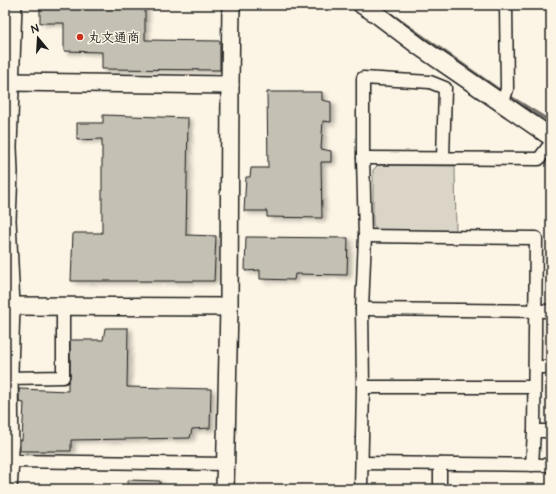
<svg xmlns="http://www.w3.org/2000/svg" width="556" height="494" font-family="'Architects Daughter','Klee One',sans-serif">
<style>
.green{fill:#dbd5c8;stroke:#7c7872}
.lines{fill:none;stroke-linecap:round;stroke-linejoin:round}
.stream{stroke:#75726c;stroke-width:3.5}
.building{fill:#c4c0b3;stroke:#1c1c1c;filter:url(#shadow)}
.street-casing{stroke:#1c1c1c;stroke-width:15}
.secondary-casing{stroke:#1c1c1c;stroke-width:20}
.street{stroke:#fcf5e5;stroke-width:12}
.secondary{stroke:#fcf5e5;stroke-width:17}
.poi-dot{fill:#c8321e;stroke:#fcf5e5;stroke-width:1.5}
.labels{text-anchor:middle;stroke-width:3;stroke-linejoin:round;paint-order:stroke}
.poi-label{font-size:13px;font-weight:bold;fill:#1c1c1c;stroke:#fcf5e5;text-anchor:start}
</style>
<defs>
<filter id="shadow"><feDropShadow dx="4" dy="2.5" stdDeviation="2" flood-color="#0004"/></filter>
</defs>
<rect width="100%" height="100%" fill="#fcf5e5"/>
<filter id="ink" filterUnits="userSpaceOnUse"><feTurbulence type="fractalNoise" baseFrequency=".025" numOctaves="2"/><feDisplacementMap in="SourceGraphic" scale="8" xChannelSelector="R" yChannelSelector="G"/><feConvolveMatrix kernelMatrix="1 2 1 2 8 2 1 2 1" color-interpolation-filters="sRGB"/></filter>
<g filter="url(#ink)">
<path class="green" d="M 378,165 L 455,166 L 456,231 L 378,231 L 373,226 L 373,170 Z"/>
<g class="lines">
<path class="stream" d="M 386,11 L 499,90 L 551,122"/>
</g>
<g class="building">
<path d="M 40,5 L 145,5 L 145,40 L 220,41 L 220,70 L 102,69 L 102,52 L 64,51 L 64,23 L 40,23 Z"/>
<path d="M 267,92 L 322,92 L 322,100 L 331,102 L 331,122 L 323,121 L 321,149 L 331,151 L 331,162 L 321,162 L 322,218 L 267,217 L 267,211 L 244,211 L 246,177 L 250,177 L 251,168 L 268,168 Z"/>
<path d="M 103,115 L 188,118 L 186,235 L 216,236 L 214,281 L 71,281 L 73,233 L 102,233 L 102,139 L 77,140 L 77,123 L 103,123 Z"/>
<path d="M 246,237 L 348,238 L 347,275 L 295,274 L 294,280 L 260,279 L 260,270 L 245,271 Z"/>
<path d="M 105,328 L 128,328 L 127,387 L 211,389 L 210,428 L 192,429 L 190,438 L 71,440 L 71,451 L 20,451 L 20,440 L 22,440 L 24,403 L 19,402 L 19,389 L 68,391 L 68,382 L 70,377 L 70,340 L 103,340 Z"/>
<path d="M 128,480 L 160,481 L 160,489 L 128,489 Z"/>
</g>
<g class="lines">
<g class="street-casing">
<g id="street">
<path d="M 504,105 L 504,99 L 507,89 L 506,5"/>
<path d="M 363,158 L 539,159 L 551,143"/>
<path d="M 365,236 L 536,238 L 534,431 L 532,465"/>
<path d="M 362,309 L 551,311"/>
<path d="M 535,367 L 551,367"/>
<path d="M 9,378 L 63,377 L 63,307"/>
<path d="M 363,387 L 534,387"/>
<path d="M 534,431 L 551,431"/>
<path d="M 10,461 L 225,464"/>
<path d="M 362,463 L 551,465"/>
<path d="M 440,464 L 440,489"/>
<path d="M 361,489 L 363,387 L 362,309 L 365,236 L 363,158 L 363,78 L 430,82 L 445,88 L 443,158"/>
</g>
</g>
<g class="secondary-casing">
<g id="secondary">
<path d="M 362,5 L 375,13 L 420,47 L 551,137"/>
<path d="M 10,82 L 230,85"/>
<path d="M 11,306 L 229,307"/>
<path d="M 8,489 L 10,461 L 9,371 L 11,306 L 7,220 L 9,172 L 8,147 L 13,5"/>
<path d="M 225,489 L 229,307 L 230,85 L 231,5"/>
</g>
</g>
<use href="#street" class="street"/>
<use href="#secondary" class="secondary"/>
</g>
</g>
<circle class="poi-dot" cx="80" cy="37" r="4"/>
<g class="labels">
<g class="poi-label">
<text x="88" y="42">丸文通商</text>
</g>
</g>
<rect width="556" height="494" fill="none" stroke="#fcf5e5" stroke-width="20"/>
<rect x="10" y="10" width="536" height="474" fill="none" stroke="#1c1c1c" stroke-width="1.5" filter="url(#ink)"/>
<g transform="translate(38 38) rotate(342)" stroke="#fcf5e5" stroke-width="3" paint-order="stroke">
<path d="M0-3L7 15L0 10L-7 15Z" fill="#1c1c1c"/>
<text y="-6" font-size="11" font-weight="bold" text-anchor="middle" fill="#1c1c1c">N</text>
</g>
</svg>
